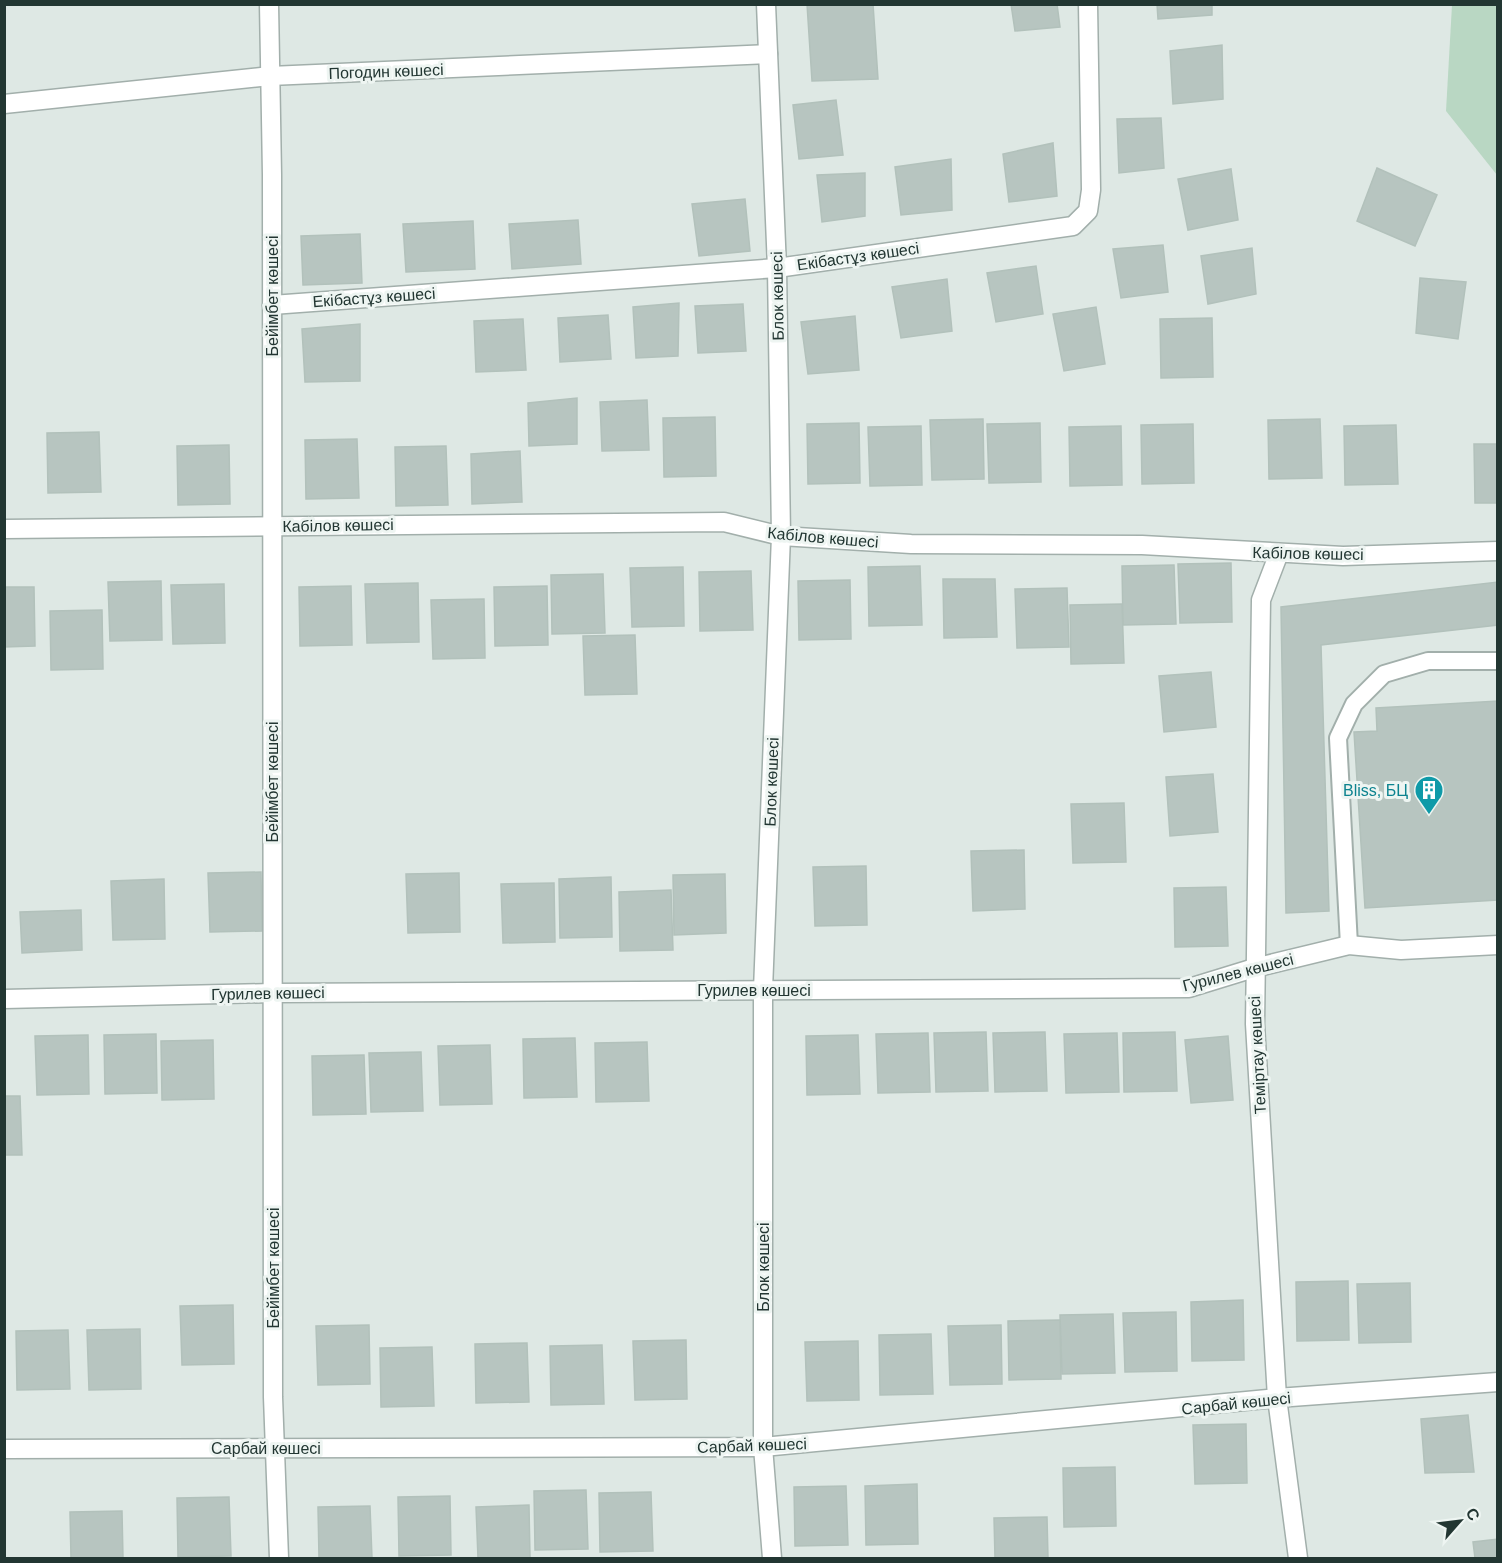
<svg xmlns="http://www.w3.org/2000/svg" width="1502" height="1563" font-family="Helvetica,sans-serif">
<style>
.green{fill:#b9d7c3}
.building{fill:#b7c5c0;stroke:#b2c1bb;stroke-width:1.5}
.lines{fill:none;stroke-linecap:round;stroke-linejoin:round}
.lane-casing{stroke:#a2afab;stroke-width:20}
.street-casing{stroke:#a2afab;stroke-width:21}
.lane{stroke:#fff;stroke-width:16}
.street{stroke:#fff;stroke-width:18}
.labels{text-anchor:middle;stroke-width:6;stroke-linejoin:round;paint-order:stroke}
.street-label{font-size:16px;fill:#223632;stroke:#eef5f2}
.culture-label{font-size:16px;fill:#0d838f;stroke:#eef5f2;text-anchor:end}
</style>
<rect width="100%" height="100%" fill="#dee8e4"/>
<path class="green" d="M 1452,5 L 1497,5 L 1497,175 L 1446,111 Z"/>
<g class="building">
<path d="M 807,4 L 873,4 L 878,79 L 812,81 Z"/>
<path d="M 1011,4 L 1057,4 L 1060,27 L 1015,31 Z"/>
<path d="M 1157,4 L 1212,4 L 1212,15 L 1158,19 Z"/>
<path d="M 1222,45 L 1223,99 L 1173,104 L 1170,51 Z"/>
<path d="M 836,100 L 843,155 L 799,159 L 793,105 Z"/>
<path d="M 1161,118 L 1164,168 L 1119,173 L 1117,119 Z"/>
<path d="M 1053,143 L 1057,196 L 1009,202 L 1003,154 Z"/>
<path d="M 951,159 L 952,210 L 901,215 L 895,167 Z"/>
<path d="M 1377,168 L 1437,195 L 1415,246 L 1357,221 Z"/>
<path d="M 1231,169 L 1238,220 L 1188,230 L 1178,179 Z"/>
<path d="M 865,173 L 865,216 L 822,222 L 817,175 Z"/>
<path d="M 745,199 L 750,251 L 699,256 L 692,204 Z"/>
<path d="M 578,220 L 581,264 L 512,269 L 509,224 Z"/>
<path d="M 473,221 L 475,269 L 406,272 L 403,224 Z"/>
<path d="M 360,234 L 362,283 L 303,285 L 301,236 Z"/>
<path d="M 1163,245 L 1168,292 L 1121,298 L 1113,249 Z"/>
<path d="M 1252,248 L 1256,294 L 1208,304 L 1201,256 Z"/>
<path d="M 1036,266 L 1043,314 L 996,322 L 987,273 Z"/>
<path d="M 1420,278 L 1466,282 L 1458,339 L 1416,333 Z"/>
<path d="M 947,279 L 952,331 L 901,338 L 892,287 Z"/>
<path d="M 679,303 L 678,356 L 636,358 L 633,307 Z"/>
<path d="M 743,304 L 746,351 L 698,353 L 695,306 Z"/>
<path d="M 1096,307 L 1105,364 L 1064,371 L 1053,314 Z"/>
<path d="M 608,315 L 611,359 L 560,362 L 558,318 Z"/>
<path d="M 855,316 L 859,370 L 808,374 L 801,322 Z"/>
<path d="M 1212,318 L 1213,377 L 1161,378 L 1160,319 Z"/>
<path d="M 523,319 L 526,370 L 476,372 L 474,321 Z"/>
<path d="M 360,324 L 360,381 L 305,382 L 302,329 Z"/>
<path d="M 577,398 L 577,444 L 529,446 L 528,403 Z"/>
<path d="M 647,400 L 649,450 L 602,451 L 600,402 Z"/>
<path d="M 715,417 L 716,476 L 664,477 L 663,418 Z"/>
<path d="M 983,419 L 984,479 L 932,480 L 930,420 Z"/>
<path d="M 1320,419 L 1322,478 L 1269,479 L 1268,420 Z"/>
<path d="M 859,423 L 860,483 L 808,484 L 807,424 Z"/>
<path d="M 1040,423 L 1041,482 L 989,483 L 987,424 Z"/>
<path d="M 1193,424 L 1194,483 L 1142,484 L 1141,425 Z"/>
<path d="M 1396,425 L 1398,484 L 1345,485 L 1344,426 Z"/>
<path d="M 921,426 L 922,485 L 870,486 L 868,427 Z"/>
<path d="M 1121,426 L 1122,485 L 1070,486 L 1069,427 Z"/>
<path d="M 99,432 L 101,492 L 48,493 L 47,433 Z"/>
<path d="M 357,439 L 359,498 L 306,499 L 305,440 Z"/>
<path d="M 1474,444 L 1498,444 L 1498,503 L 1475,503 Z"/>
<path d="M 229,445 L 230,504 L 178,505 L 177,446 Z"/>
<path d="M 446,446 L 448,505 L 396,506 L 395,447 Z"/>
<path d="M 520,451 L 522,502 L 472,504 L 471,454 Z"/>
<path d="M 1231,563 L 1232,622 L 1180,623 L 1178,564 Z"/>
<path d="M 1174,565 L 1176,624 L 1123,625 L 1122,566 Z"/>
<path d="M 920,566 L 922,625 L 869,626 L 868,567 Z"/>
<path d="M 683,567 L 684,626 L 632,627 L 630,568 Z"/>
<path d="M 751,571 L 753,630 L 700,631 L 699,572 Z"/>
<path d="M 603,574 L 605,633 L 552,634 L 551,575 Z"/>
<path d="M 943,579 L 995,579 L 997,637 L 944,638 Z"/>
<path d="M 850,580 L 851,639 L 799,640 L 798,581 Z"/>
<path d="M 161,581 L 162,640 L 110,641 L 108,582 Z"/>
<path d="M 1498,582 L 1498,625 L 1321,645 L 1329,911 L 1286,913 L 1281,607 Z"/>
<path d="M 418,583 L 419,642 L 367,643 L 365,584 Z"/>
<path d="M 224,584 L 225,643 L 173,644 L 171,585 Z"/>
<path d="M 351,586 L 352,645 L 300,646 L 299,587 Z"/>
<path d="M 547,586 L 548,645 L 495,646 L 494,587 Z"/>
<path d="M 4,587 L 34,587 L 35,646 L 4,647 Z"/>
<path d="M 1067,588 L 1069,647 L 1017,648 L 1015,589 Z"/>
<path d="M 484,599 L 485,658 L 433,659 L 431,600 Z"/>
<path d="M 1122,604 L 1124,663 L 1071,664 L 1070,605 Z"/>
<path d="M 102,610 L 103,669 L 51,670 L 50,611 Z"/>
<path d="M 635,635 L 637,694 L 585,695 L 583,636 Z"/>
<path d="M 1211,672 L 1216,727 L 1164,732 L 1159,676 Z"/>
<path d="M 1498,701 L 1498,900 L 1365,908 L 1354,732 L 1377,731 L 1376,708 Z"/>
<path d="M 1213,774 L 1218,832 L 1170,836 L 1166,777 Z"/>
<path d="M 1124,803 L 1126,862 L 1073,863 L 1071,804 Z"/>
<path d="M 1024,850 L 1025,909 L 973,911 L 971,851 Z"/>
<path d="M 866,866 L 867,925 L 815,926 L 813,867 Z"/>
<path d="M 261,872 L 262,931 L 210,932 L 208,873 Z"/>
<path d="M 459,873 L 460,932 L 408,933 L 406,874 Z"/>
<path d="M 725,874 L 726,933 L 674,935 L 673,875 Z"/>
<path d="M 611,877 L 612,937 L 560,938 L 559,879 Z"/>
<path d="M 164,879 L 165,939 L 113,940 L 111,881 Z"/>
<path d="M 554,883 L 555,942 L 503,943 L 501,884 Z"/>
<path d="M 1226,887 L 1228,946 L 1175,947 L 1174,888 Z"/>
<path d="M 671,890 L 673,950 L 620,951 L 619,892 Z"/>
<path d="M 81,910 L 82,950 L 22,953 L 20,912 Z"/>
<path d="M 986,1032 L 988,1091 L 936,1092 L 934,1033 Z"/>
<path d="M 1045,1032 L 1047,1091 L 995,1092 L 993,1033 Z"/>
<path d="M 1175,1032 L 1177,1091 L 1124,1092 L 1123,1033 Z"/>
<path d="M 928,1033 L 930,1092 L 878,1093 L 876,1034 Z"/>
<path d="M 1117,1033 L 1119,1092 L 1066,1093 L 1064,1034 Z"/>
<path d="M 156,1034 L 157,1093 L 105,1094 L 104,1035 Z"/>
<path d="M 88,1035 L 89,1094 L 37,1095 L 35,1036 Z"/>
<path d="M 858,1035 L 860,1094 L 807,1095 L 806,1036 Z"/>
<path d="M 1228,1036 L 1233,1100 L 1191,1103 L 1185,1040 Z"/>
<path d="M 575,1038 L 577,1097 L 524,1098 L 523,1039 Z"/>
<path d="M 213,1040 L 214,1099 L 162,1100 L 161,1041 Z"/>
<path d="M 647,1042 L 649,1101 L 596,1102 L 595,1043 Z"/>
<path d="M 490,1045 L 492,1104 L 440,1105 L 438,1046 Z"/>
<path d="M 421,1052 L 423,1111 L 371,1112 L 369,1053 Z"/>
<path d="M 364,1055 L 366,1114 L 313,1115 L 312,1056 Z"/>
<path d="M 4,1096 L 20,1096 L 22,1155 L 4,1155 Z"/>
<path d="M 1348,1281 L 1349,1340 L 1297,1341 L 1296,1282 Z"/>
<path d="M 1410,1283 L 1411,1342 L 1359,1343 L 1357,1284 Z"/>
<path d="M 1243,1300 L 1244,1360 L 1192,1361 L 1191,1302 Z"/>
<path d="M 233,1305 L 234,1364 L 182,1365 L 180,1306 Z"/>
<path d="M 1176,1312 L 1177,1371 L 1125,1372 L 1123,1313 Z"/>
<path d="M 1113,1314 L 1115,1373 L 1062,1374 L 1060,1315 Z"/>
<path d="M 1060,1320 L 1061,1379 L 1009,1380 L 1008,1321 Z"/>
<path d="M 369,1325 L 370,1384 L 318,1385 L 316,1326 Z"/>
<path d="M 1001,1325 L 1002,1384 L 950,1385 L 948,1326 Z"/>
<path d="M 140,1329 L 141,1389 L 89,1390 L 87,1330 Z"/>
<path d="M 68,1330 L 70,1389 L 17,1390 L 16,1331 Z"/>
<path d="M 931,1334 L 933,1394 L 880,1395 L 879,1335 Z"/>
<path d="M 686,1340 L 687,1399 L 635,1400 L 633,1341 Z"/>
<path d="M 858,1341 L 859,1400 L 807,1401 L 805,1342 Z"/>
<path d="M 527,1343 L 529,1402 L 476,1403 L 475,1344 Z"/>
<path d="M 602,1345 L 604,1404 L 551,1405 L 550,1346 Z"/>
<path d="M 432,1347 L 434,1406 L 381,1407 L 380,1348 Z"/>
<path d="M 1468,1415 L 1474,1472 L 1425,1473 L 1421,1419 Z"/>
<path d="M 1246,1424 L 1247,1483 L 1195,1484 L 1193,1425 Z"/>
<path d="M 1115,1467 L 1116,1526 L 1064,1527 L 1063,1468 Z"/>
<path d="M 917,1484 L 918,1544 L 866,1545 L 865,1486 Z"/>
<path d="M 846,1486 L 848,1545 L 795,1546 L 794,1487 Z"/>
<path d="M 586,1490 L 588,1549 L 535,1550 L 534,1491 Z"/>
<path d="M 651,1492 L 653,1551 L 600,1552 L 599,1493 Z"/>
<path d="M 450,1496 L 451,1555 L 399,1556 L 398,1497 Z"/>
<path d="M 229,1497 L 231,1556 L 178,1557 L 177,1498 Z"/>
<path d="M 529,1505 L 530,1558 L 478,1558 L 476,1507 Z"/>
<path d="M 370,1506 L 372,1558 L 319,1558 L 318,1507 Z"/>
<path d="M 122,1511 L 123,1558 L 71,1558 L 70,1512 Z"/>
<path d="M 1047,1517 L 1048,1558 L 995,1558 L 994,1518 Z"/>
<path d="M 1498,1539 L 1498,1558 L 1475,1558 L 1473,1542 Z"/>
</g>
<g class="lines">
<g class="lane-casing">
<path id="lane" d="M 1349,945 L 1338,738 L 1354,704 L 1384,674 L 1428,661 L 1498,661"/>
</g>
<g class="street-casing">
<g id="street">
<path d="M 269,4 L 272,175 L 273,1397 L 279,1558"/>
<path d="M 766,4 L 777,268 L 781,536 L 763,990 L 763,1447 L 772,1558"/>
<path d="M 4,104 L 270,76 L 768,54"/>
<path d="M 272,305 L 777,268 L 1073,226 L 1088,211 L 1091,190 L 1088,4"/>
<path d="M 4,529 L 724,522 L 781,536 L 911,544 L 1142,545 L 1343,556 L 1498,551"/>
<path d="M 1279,553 L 1261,600 L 1255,1024 L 1277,1398 L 1298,1558"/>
<path d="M 4,999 L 272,993 L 1189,988 L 1254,968 L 1349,945 L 1401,950 L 1498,945"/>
<path d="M 4,1449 L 763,1447 L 1277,1398 L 1498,1382"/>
</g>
</g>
<use href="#lane" class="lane"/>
<use href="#street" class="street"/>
</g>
<defs>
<g id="building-pin" transform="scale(1.5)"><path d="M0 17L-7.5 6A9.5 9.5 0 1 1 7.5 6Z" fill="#0f9aa8" stroke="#eef5f2"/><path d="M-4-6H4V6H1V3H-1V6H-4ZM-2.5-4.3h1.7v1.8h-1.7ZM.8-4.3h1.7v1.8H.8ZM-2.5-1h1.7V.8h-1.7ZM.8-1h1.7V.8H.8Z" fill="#fff"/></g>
</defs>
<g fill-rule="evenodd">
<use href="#building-pin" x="1429" y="790"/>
</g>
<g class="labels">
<g class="street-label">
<text transform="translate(386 71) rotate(-2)" y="6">Погодин көшесі</text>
<text transform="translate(858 256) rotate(-8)" y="6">Екібастұз көшесі</text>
<text transform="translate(272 296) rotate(-90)" y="6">Бейімбет көшесі</text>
<text transform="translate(777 296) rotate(-91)" y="6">Блок көшесі</text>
<text transform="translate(374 297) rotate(-4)" y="6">Екібастұз көшесі</text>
<text transform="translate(338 525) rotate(-1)" y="6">Кабілов көшесі</text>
<text transform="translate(823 537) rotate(5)" y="6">Кабілов көшесі</text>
<text transform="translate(1308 553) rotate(1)" y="6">Кабілов көшесі</text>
<text transform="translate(272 782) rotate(-90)" y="6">Бейімбет көшесі</text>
<text transform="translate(771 782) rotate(-88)" y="6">Блок көшесі</text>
<text transform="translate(1238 972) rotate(-14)" y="6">Гурилев көшесі</text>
<text x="754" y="996">Гурилев көшесі</text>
<text transform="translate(268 993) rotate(-1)" y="6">Гурилев көшесі</text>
<text transform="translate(1257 1055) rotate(-93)" y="6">Теміртау көшесі</text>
<text transform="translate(763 1267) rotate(-90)" y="6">Блок көшесі</text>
<text transform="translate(273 1268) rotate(-90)" y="6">Бейімбет көшесі</text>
<text transform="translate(1236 1403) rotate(-6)" y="6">Сарбай көшесі</text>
<text transform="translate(752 1445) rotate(-2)" y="6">Сарбай көшесі</text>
<text x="266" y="1454">Сарбай көшесі</text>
</g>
<g class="culture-label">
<text x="1408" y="796">Bliss, БЦ</text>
</g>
</g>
<rect width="1502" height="1563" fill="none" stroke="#223632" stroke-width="12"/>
<g transform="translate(1460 1521) rotate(62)" stroke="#eef5f2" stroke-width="4.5" paint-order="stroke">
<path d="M0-4.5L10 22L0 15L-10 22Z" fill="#223632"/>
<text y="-9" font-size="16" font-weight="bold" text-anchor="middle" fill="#223632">С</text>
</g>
</svg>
